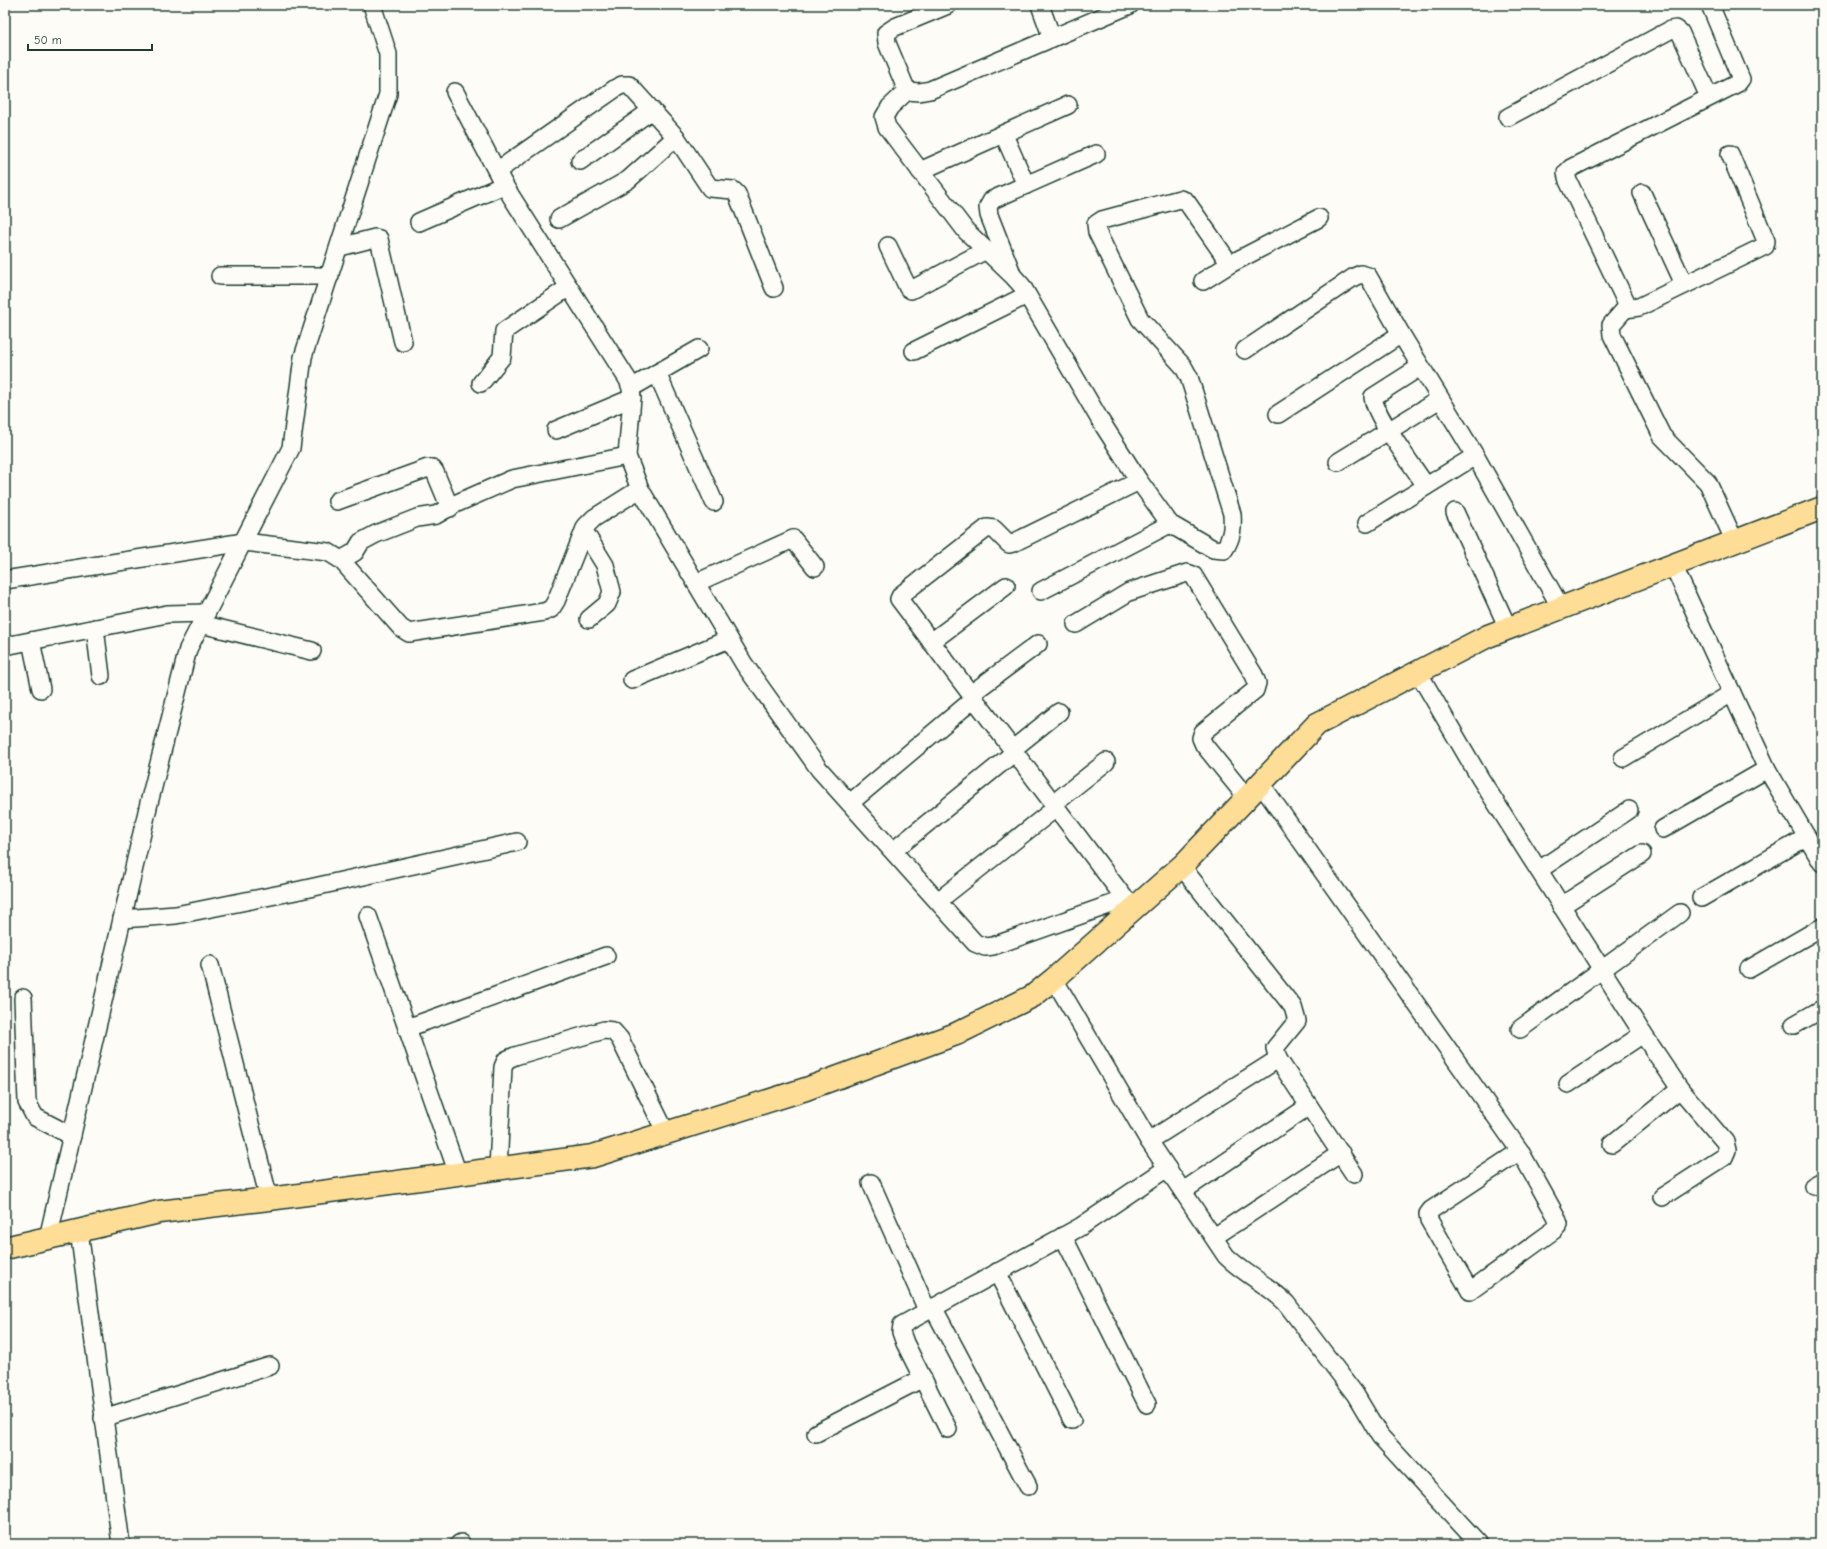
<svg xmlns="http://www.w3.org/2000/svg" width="1827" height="1549" font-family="'Comic Neue',sans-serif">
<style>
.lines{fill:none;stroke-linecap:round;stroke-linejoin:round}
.minor-casing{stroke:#1f3d34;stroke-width:20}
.highway-casing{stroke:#1f3d34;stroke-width:25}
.minor{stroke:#fdfcf7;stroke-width:17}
.highway{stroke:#fedd96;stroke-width:22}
</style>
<rect width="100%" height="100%" fill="#fdfcf7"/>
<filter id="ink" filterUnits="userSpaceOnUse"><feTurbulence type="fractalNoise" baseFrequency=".025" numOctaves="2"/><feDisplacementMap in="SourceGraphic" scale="8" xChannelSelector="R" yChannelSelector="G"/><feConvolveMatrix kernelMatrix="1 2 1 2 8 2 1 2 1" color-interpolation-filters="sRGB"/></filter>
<g filter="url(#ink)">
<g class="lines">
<g class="minor-casing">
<g id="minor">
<path d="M 948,5 L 895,27 L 886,33 L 887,43 L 907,91 L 890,107 L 884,117 L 887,127 L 966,231 L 1013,276 L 1022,286 L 1100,420 L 1139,481 L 1170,524 L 1213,549 L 1224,550 C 1232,538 1233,528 1232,514 L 1189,377 L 1183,366 L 1140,319 L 1097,232 L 1096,224 L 1102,220 L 1180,199 L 1186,201 L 1230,264"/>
<path d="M 1040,5 L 1052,38"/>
<path d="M 1710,5 L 1741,79 L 1738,83 L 1571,168 L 1566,173 L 1568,181 L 1627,304 L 1625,309 L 1611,325 L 1612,335 L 1662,436 L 1708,483 L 1735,542"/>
<path d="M 907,91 L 919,92 L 930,90 L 1130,5"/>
<path d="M 455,92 L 504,185 L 628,380 L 631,388 L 632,398 L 627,456 L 640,489 L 744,664 L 819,769 L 975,943 L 985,947 L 993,946 L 1126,899"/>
<path d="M 1508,117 L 1670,30 L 1676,29 L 1680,32 L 1709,97"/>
<path d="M 1004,135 L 1026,185"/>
<path d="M 580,161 L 652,110"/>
<path d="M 497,171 L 616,88 L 622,85 L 629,85 L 676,137 L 710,188 L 733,190 L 737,194 L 774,288"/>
<path d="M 920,171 L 1068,105"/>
<path d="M 1642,193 L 1684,284"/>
<path d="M 559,219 L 628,180 L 676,137"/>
<path d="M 419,222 L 504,185"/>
<path d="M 888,246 L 908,288 L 911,290 L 986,250"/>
<path d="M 340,247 L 375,238 L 379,239 L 403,342"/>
<path d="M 1011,271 L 989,215 L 988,207 L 992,200 L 1096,154"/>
<path d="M 220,276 L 330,276"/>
<path d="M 1203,281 L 1230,264 L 1319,218"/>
<path d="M 1625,309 L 1639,307 L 1765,246 L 1766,241 L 1730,154"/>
<path d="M 1245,350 L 1354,277 L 1361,274 L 1368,276 L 1401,334 L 1476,457 L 1561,608"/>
<path d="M 914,351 L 1027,295"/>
<path d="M 1420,367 L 1373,397 C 1375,417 1414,467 1426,486"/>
<path d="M 657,373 L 714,502"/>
<path d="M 481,383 L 502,357 L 504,331 L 569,287"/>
<path d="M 631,388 L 699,349"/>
<path d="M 1278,414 L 1401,334"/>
<path d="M 556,430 L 632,398"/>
<path d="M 1338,462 L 1440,399"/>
<path d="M 337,501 L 428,468 L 432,468 L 435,472 L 450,508"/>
<path d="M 1455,512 L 1508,628"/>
<path d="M 1367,523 L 1475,456"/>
<path d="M 584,531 L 605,565 L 612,592 L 607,604 L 589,619"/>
<path d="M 341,560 L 401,628 L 409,633 L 544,612 L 551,609 L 556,601 L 586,526 L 594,518 L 640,489"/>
<path d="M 1673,565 L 1767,769 L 1822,863"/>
<path d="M 5,580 L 244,542 L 328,552 L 341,560 L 355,552 L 361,542 L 376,534 L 417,518 L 436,515 L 455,504 L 512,479 L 627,456"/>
<path d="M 696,583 L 793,539 L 815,567"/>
<path d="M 1041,591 L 1170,524"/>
<path d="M 201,624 L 312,651"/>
<path d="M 1076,624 L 1129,592 L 1187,573 L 1193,575 L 1254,675 L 1257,683 L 1255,690 L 1203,732 L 1201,738 L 1204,745 L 1247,798"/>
<path d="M 95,628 L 101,676"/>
<path d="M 31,641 L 41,689"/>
<path d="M 931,642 L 1006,586"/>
<path d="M 5,646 L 167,614 L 206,613"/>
<path d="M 1418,672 L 1480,778 L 1643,1034 L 1680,1089 L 1725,1142 L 1727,1150 L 1724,1157 L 1662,1197"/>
<path d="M 632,680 L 729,639"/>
<path d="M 971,694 L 1038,644"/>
<path d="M 1013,749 L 1059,712"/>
<path d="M 1623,758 L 1732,693"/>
<path d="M 1261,784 L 1520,1151 L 1556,1216 L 1559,1224 L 1554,1230 L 1470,1291 L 1429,1220 L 1428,1214 L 1431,1210 L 1520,1151"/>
<path d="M 850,803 L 975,698"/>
<path d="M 1054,803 L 1106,762"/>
<path d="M 1663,829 L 1767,769"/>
<path d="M 893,851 L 1015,752"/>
<path d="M 1182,867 L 1293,1007 L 1297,1021 L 1275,1048 L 1278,1059 L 1354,1174"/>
<path d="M 1539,870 L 1629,810"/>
<path d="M 1701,898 L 1807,837"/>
<path d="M 938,901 L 1057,807"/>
<path d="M 1561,906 L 1642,854"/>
<path d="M 1132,908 L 899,599 L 901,595 L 987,528 L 994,529 L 1009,544 L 1013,543 L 1139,481"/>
<path d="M 368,916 L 458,1174"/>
<path d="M 122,919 L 176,915 L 296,891 L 517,842"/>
<path d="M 210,965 L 269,1199"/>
<path d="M 1749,969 L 1822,927"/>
<path d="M 1054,979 L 1149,1141 L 1226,1256 C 1244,1274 1269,1285 1286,1303 L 1355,1394 L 1380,1436 L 1479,1544"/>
<path d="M 23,998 L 27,1102 L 35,1117 L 72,1136"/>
<path d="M 1794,1025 L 1822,1009"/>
<path d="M 407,1028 L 606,956"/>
<path d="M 1520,1029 L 1680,913"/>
<path d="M 1568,1084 L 1643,1034"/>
<path d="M 1149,1141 L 1278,1059"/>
<path d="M 1612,1144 L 1680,1089"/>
<path d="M 498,1169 L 503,1067 L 506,1060 L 515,1056 L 604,1030 L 613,1031 L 620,1039 L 666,1133"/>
<path d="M 871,1183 L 927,1310"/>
<path d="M 1813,1186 L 1822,1181"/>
<path d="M 1183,1191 L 1309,1106"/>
<path d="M 79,1231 L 121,1544"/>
<path d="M 1063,1236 L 1147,1404"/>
<path d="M 1214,1237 L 1341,1153"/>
<path d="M 48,1238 L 149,803 L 188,649 L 291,448 L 303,357 L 388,94 L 388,54 L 372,5"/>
<path d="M 997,1272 L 1072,1420"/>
<path d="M 933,1307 L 1028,1486"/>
<path d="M 103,1418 L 270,1366"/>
<path d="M 948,1429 L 905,1343 L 901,1332 L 902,1325 L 1080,1227 L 1167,1168"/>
<path d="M 816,1433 L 923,1378"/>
<path d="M 459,1544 L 461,1543"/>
</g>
</g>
<g class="highway-casing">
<path id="highway" d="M 5,1248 L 159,1212 L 269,1199 L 593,1156 L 806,1089 L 956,1034 L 1033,996 L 1054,979 L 1184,864 L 1317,724 L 1488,636 L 1822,508"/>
</g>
<use href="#minor" class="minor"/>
<use href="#highway" class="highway"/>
</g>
</g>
<rect width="1827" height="1549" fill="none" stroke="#fdfcf7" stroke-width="20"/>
<rect x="10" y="10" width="1807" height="1529" fill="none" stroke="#1f3d34" stroke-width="1.5" filter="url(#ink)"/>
<path d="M28 44v6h124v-6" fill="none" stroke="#1f3d34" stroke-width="2"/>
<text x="34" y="44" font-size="12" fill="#1f3d34" stroke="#fdfcf7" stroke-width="3" paint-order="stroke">50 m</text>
</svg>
